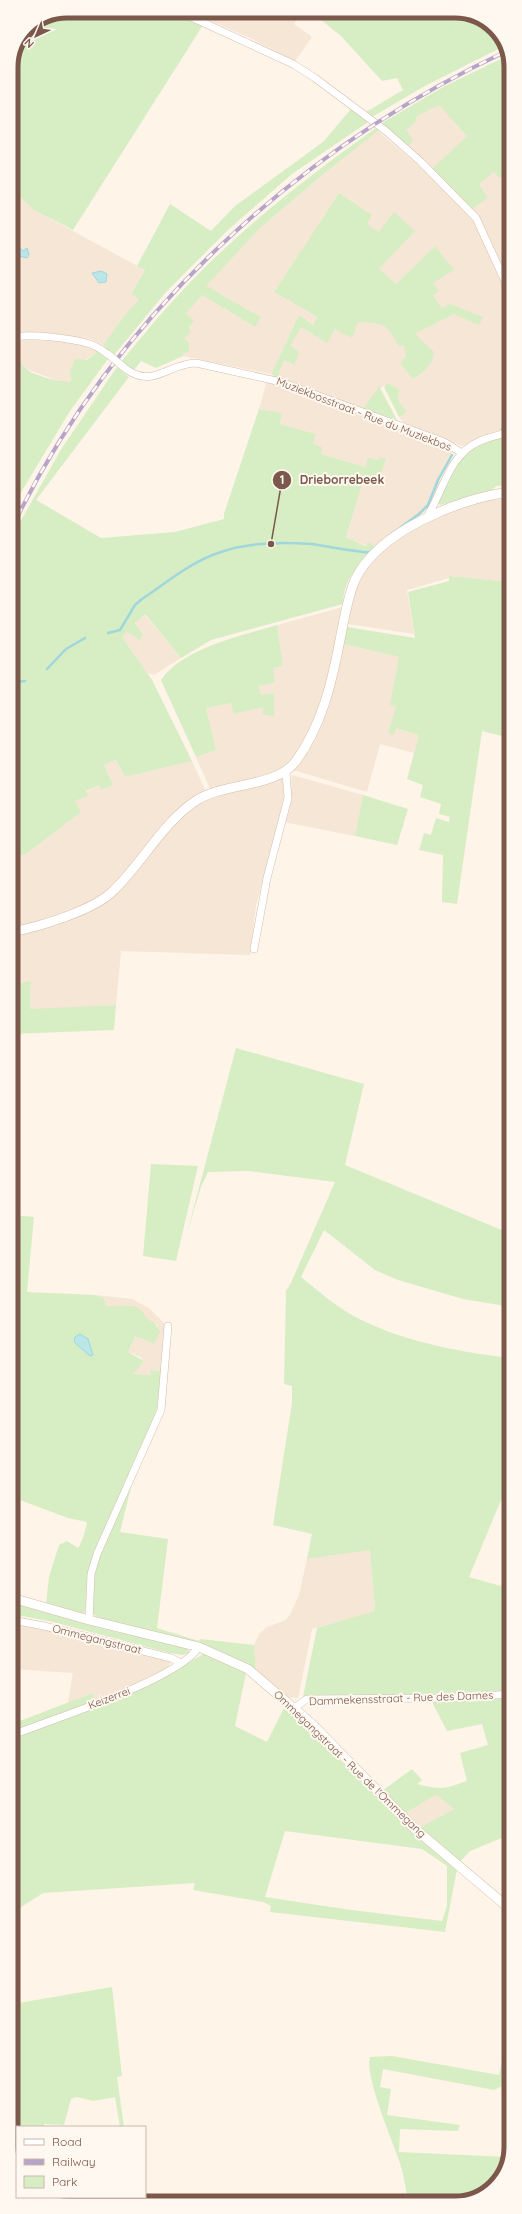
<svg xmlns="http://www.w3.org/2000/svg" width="522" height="2214" font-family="Quicksand,sans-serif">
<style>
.residential{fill:#f6e6d6}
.green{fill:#d7edc4;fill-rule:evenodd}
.water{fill:#bae6ea;stroke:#9fd7dc}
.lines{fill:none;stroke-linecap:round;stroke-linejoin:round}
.stream{stroke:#9fd7dc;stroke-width:2.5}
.street-casing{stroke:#d4bdaf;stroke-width:8}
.secondary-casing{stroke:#d7bdab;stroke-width:10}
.street{stroke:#fff;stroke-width:7}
.secondary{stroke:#fff;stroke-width:9}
.rail-casing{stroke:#b6a4ca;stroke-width:4}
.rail{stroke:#fff8f0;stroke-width:2.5;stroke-dasharray:8;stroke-linecap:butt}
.street-bridge-casing{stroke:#d4bdaf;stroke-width:8;stroke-linecap:butt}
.street-bridge{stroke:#fff;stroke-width:7}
.labels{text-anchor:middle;stroke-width:4;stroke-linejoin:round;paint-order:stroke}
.street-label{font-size:11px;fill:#7b5849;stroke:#fff8f0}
.rim{fill:none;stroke:#7b5849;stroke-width:5}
.leader{fill:none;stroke:#7b5849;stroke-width:1.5}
.callout-dot{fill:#7b5849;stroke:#fff8f0;stroke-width:1.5}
.mark-label{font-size:12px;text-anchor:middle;font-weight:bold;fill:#fff}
.callout-label{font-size:12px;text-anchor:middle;font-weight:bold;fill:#7b5849;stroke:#fff8f0;stroke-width:4;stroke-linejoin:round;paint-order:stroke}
</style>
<rect width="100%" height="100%" fill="#fef4e8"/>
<g class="residential">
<path d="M 188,11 L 303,11 L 294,24 L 312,37 L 295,61 L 250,38 Z"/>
<path d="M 439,104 L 467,136 L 432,169 L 408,146 L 405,130 L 416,122 L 417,116 Z"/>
<path d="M 378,131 L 434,179 L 475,223 L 509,298 L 510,420 L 502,430 L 465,445 L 462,446 L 404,423 L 399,417 L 407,412 L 385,385 L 380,389 L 378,387 L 363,409 L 277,378 L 284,360 L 293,365 L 289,346 L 301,326 L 310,333 L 335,329 L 358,322 L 382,324 L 404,345 L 413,379 L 415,334 L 454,314 L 479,324 L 463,311 L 450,304 L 442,309 L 433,296 L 439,291 L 433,283 L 435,246 L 396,284 L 379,269 L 415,231 L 379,232 L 366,224 L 372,215 L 339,193 L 274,292 L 317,317 L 313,325 L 299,315 L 271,374 L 183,356 L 182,354 L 189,351 L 184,338 L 188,327 L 185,315 L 202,295 L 255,327 L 261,317 L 205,286 L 260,228 L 320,177 Z"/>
<path d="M 494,171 L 505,174 L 510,180 L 510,285 L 485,229 L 472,209 L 488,198 L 479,184 Z"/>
<path d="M 11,189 L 34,210 L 145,270 L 131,294 L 139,300 L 128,311 L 103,345 L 91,339 L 47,333 L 11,335 Z"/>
<path d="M 20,338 L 75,343 L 89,346 L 98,351 L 70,371 L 71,382 L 61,382 L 29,370 L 16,360 L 11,359 L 11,340 Z"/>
<path d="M 267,381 L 445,445 L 452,454 L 437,480 L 440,481 L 435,495 L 429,506 L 421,515 L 377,548 L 346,539 L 362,484 L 377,486 L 379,457 L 378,460 L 365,467 L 321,454 L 313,444 L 316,434 L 280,424 L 282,413 L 259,409 Z"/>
<path d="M 510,497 L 510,582 L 449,576 L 449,578 L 407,590 L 414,634 L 348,624 L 354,590 L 364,570 L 381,553 L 411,530 L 440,516 L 475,503 Z"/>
<path d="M 343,607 L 322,704 L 303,744 L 287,767 L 259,778 L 210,789 L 196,757 L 216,750 L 206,708 L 231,703 L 233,714 L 274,693 L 261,695 L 259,685 L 273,668 L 283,666 L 277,625 Z"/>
<path d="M 144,614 L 181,658 L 154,675 L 147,673 L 122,637 L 127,632 L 143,634 L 135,623 Z"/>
<path d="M 344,644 L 399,657 L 391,705 L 396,707 L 396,728 L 419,735 L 414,753 L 380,744 L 367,792 L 293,770 L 304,754 Z"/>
<path d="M 116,760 L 125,777 L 192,761 L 206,792 L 105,892 L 84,904 L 28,925 L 11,929 L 11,857 L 26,854 L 81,812 L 75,801 L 88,796 L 86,792 L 99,785 L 113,785 L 104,765 Z"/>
<path d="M 292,775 L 363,795 L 355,836 L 284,822 L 290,799 Z"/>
<path d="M 277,778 L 282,779 L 284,783 L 286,799 L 256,905 L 250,955 L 121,951 L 116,1005 L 30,1010 L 31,982 L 11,984 L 11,935 L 98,906 L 178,819 L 204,800 Z"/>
<path d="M 95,1295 L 132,1299 L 149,1308 L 166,1325 L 162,1371 L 151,1370 L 151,1375 L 132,1374 L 144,1361 L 141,1357 L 128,1352 L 135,1336 L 154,1344 L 158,1326 L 154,1322 L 147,1320 L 137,1308 L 129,1305 L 114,1308 L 106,1306 L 104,1298 Z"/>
<path d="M 370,1549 L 375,1612 L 312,1629 L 298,1698 L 288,1697 L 256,1670 L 254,1645 L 259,1634 L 267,1627 L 286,1620 L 290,1615 L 299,1595 L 307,1559 Z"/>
<path d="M 12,1623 L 43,1628 L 171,1659 L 171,1662 L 167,1669 L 140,1683 L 94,1701 L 93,1693 L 68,1703 L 73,1673 L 12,1669 Z"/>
<path d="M 436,1795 L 454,1809 L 419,1828 L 404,1814 Z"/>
</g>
<g class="green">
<path d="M 67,11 L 171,11 L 203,25 L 73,230 L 34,210 L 11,189 L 11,66 L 27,27 Z"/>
<path d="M 310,11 L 462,11 L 492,25 L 504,46 L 423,87 L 372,117 L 366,112 L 403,90 L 397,78 L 382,81 L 341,36 Z"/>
<path d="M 509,55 L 510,180 L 505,174 L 500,178 L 494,172 L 479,184 L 488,198 L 472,209 L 432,169 L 467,136 L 439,105 L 417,116 L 416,122 L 406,130 L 413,140 L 408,146 L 382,123 L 445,86 Z"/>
<path d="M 351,109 L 368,122 L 292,174 L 228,230 L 166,292 L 114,355 L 103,345 L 128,311 L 139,300 L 131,294 L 145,270 L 137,266 L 170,204 L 211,231 L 235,206 L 323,142 Z"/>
<path d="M 376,128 L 378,131 L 320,177 L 260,228 L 206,286 L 261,317 L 255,327 L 202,295 L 186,314 L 194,321 L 189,327 L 191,332 L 184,338 L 189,343 L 189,351 L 183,354 L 183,356 L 156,368 L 141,361 L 134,370 L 121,362 C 138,342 154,321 172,302 C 232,235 303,180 376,128 Z"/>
<path d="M 339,193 L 372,215 L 367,224 L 379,232 L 394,212 L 415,231 L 379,269 L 396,284 L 435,246 L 454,270 L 433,283 L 439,291 L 433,296 L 442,308 L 450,304 L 483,317 L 479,325 L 454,314 L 415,334 L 434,352 C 433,366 424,372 413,379 L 400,363 L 406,357 L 404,345 L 399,346 C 385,321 383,324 358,322 L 352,338 L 335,329 L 327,343 L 301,327 L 290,346 L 299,352 L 294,365 L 284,360 L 277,378 L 271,374 L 299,315 L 313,325 L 317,317 L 274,292 Z"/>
<path d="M 98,351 L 108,359 L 70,411 L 11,509 L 11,359 C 20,360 23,366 29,371 C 39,377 57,381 69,382 L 71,381 L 70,371 L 75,359 L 87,360 Z"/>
<path d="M 117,367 L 129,377 L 36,500 L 38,501 L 101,538 L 175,532 L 224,519 L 224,514 L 259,409 L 282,413 L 280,424 L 316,434 L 313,444 L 322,447 L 321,454 L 365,467 L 368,458 L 378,460 L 379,457 L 386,459 L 377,486 L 362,484 L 346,538 L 366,546 L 369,542 L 377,548 C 359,566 344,576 343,604 L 211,640 L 181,658 L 145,614 L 135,623 L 143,634 L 142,637 L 140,640 L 127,632 L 122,637 L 152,680 L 192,761 L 125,777 L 116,760 L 104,765 L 113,785 L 101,790 L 99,785 L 86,791 L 88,796 L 75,801 L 81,812 L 26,854 L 11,857 L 11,538 L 62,448 Z"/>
<path d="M 388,383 L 399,390 L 398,400 L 407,412 L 399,417 L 384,387 Z"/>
<path d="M 379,386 L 397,420 L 363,409 Z"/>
<path d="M 499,438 L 510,442 L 510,485 L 496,486 L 492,490 L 440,505 L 437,502 C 453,467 460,451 499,438 Z"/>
<path d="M 449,576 L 510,582 L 510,738 L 482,731 L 457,904 L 442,902 L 443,855 L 419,850 L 424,833 L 431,835 L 436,818 L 449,822 L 450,817 L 439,814 L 441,804 L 420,797 L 423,785 L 407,779 L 419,735 L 396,728 L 394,735 L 388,733 L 396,707 L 390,705 L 399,657 L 344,644 L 347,627 L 415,638 L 408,592 L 449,581 Z"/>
<path d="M 277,625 L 283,666 L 273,668 L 275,682 L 259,686 L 261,695 L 274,693 L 274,716 L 262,714 L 264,707 L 233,714 L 231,703 L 206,708 L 216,750 L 196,757 L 161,680 C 183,648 241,636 277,625 Z"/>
<path d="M 363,795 L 408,809 L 397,845 L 355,836 Z"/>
<path d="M 31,981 L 30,1009 L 116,1005 L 114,1030 L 11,1034 L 11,984 Z"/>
<path d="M 236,1048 L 364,1084 L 345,1165 L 509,1233 L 511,1222 L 511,1307 L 463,1299 L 398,1280 L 375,1270 L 324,1230 L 301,1277 C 317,1290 334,1305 352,1315 C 399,1341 458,1352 511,1358 L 511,1476 L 469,1577 L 501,1586 L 511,1584 L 511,1691 L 446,1696 L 303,1697 L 317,1628 L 375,1611 L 370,1550 L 307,1559 L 312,1534 L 273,1525 L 292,1403 L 292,1386 L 284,1384 L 286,1291 L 290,1285 L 335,1182 L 249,1171 L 208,1172 L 201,1187 L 187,1233 Z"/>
<path d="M 151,1164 L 198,1166 L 176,1261 L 143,1256 Z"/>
<path d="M 12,1215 L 34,1217 L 27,1292 L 95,1295 L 104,1298 L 106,1306 C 116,1307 129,1303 138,1308 C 146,1312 143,1319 154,1322 L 160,1332 L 154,1344 L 135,1336 L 128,1352 L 144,1361 L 133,1374 L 151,1375 L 151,1370 L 162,1371 L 156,1414 L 132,1465 L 94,1567 L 131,1487 L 120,1532 L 168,1539 L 157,1628 L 199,1641 L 200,1639 L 254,1645 L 256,1670 C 207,1642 154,1632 99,1619 L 92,1613 L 90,1604 L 86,1604 L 84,1615 L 46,1604 L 49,1577 L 59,1545 L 67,1541 L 78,1548 C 82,1543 86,1529 87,1522 L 68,1518 L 12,1497 Z"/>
<path d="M 12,1603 L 109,1630 L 188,1648 L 189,1653 L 183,1655 L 170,1653 L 53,1622 L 12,1614 Z"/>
<path d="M 205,1653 L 246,1673 L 235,1726 L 267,1742 L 286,1704 L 365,1786 L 457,1869 L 445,1932 L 270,1912 L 271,1906 L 263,1902 L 193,1890 L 195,1883 L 43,1893 L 12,1913 L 12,1842 L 16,1842 L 12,1832 L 12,1738 L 160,1679 ZM 285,1831 L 422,1849 L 447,1866 L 447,1906 L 442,1921 L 351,1910 L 265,1897 Z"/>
<path d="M 93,1693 L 94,1701 L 12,1733 L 12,1724 Z"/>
<path d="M 511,1696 L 511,1834 L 470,1851 L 460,1862 L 419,1828 L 454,1809 L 436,1795 L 404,1814 L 382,1791 L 412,1769 L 422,1780 L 417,1784 C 441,1790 444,1789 467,1781 L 460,1753 L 488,1745 L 482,1724 L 447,1731 L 431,1700 Z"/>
<path d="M 112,1987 L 122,2076 L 117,2077 L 124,2127 L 120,2127 L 115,2097 L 93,2101 L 77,2097 L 71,2099 L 64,2125 L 44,2124 L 44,2127 L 17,2127 L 17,2162 L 12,2157 L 12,1999 L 13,2004 Z"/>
<path d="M 511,2024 L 511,2070 L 508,2083 L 511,2083 L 510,2150 L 508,2083 L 494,2090 L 383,2069 L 380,2087 L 391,2089 L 387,2115 L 460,2125 L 458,2131 L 400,2129 L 399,2152 L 507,2157 L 497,2184 L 466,2202 L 408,2202 C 406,2189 404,2176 400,2163 C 393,2142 364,2075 370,2057 L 392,2056 L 499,2075 Z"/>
<path d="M 122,2197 L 135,2197 L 136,2203 L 123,2203 Z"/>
</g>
<g class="water">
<path d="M 19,247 L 23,251 L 27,248 L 29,254 L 27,258 L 15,255 L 15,250 Z"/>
<path d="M 101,271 L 107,274 L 106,282 L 99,283 L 92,273 Z"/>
<path d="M 80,1334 L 88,1339 L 93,1355 L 90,1356 L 74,1342 L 75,1337 Z"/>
</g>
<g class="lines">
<g class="stream">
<path d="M 502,429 L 510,422"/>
<path d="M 386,538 L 419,514 L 428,505 L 438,480 L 452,455"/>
<path d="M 108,633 L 120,630 L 135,605 L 142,599 C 166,583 191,562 218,553 C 246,542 282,542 311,544 C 322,545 365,554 371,552"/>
<path d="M 47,669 L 66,649 L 85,638"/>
<path d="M 11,683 L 25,681"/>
</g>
<g class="street-casing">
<g id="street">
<path d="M 178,11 L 293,64 L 315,78 L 386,131 L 421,162 L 476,218 L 510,292"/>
<path d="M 11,338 C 27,332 73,339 90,344 C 97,346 103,351 109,355"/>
<path d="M 126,369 C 153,389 169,363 196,363 L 281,382 L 444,442 L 462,453"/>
<path d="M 427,517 C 444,490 448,455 480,441 C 490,437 500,435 509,432"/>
<path d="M 254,949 L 267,878 L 288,798 L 286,772"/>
<path d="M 12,1620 L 44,1626 L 171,1658 L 181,1663"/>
<path d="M 89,1620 L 91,1574 L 97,1554 L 161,1410 L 168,1326"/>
<path d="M 294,1708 L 307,1699 L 455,1698 L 511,1694"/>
<path d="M 12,1735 C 53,1719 177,1680 199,1647"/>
<path d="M 16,2165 L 17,2166"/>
<path d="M 51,2197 L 53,2199"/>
</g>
</g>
<g class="secondary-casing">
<g id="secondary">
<path d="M 11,932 C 39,927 95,910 114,890 C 143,862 163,822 197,800 C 226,782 276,788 296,761 C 322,725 332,682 340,640 C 344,620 347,599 355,580 C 378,531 460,498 510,492"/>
<path d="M 12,1598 L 89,1620 L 199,1647 L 248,1669 L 312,1724 L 414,1828 L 511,1910"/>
</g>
</g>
<use href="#street" class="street"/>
<use href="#secondary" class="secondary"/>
<g class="rail-casing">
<path id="rail" d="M 11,530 C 111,319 297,149 507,51"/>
</g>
<use href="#rail" class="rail"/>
<g class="street-bridge-casing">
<path id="street-bridge" d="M 109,355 L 126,369"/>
</g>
<use href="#street-bridge" class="street-bridge"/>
</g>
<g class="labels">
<g class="street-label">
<text transform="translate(364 414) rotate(21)" y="4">Muziekbosstraat - Rue du Muziekbos</text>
<text transform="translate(97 1639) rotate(14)" y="4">Ommegangstraat</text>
<text transform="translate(109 1698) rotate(-21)" y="4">Keizerrei</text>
<text transform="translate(401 1698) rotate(-2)" y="4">Dammekensstraat - Rue des Dames</text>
<text transform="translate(350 1764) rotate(44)" y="4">Ommegangstraat - Rue de l'Ommegang</text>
</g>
</g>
<path d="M0 0H522V2214H0ZM67 18H455A49 49 0 0 1 504 67V2147A49 49 0 0 1 455 2196H67A49 49 0 0 1 18 2147V67A49 49 0 0 1 67 18Z" fill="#fff8f0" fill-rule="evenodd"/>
<path class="rim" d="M67 18H455A49 49 0 0 1 504 67V2147A49 49 0 0 1 455 2196H67A49 49 0 0 1 18 2147V67A49 49 0 0 1 67 18Z"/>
<path class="leader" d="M271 544L282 480"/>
<g class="callout-dot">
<circle cx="271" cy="544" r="4"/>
<circle cx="282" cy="480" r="10"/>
</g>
<g class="mark-label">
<text x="282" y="484">1</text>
</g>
<g class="callout-label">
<text x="342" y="484">Drieborrebeek</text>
</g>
<rect x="16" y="2126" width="130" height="72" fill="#fff8f0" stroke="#cab8ad"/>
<rect x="24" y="2139" width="20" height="6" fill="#ffffff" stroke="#cab8ad"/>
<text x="52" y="2146" font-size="12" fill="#7b5849">Road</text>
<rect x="24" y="2159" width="20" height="6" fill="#b6a4ca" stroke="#cab8ad"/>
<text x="52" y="2166" font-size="12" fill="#7b5849">Railway</text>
<rect x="24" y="2176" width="20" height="12" fill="#d7edc4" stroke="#cab8ad"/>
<text x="52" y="2186" font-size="12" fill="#7b5849">Park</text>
<g transform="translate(36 36) rotate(224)" stroke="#fff8f0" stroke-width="3" paint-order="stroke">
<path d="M0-3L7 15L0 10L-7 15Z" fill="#7b5849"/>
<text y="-6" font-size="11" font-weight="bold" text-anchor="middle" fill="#7b5849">N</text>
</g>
</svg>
